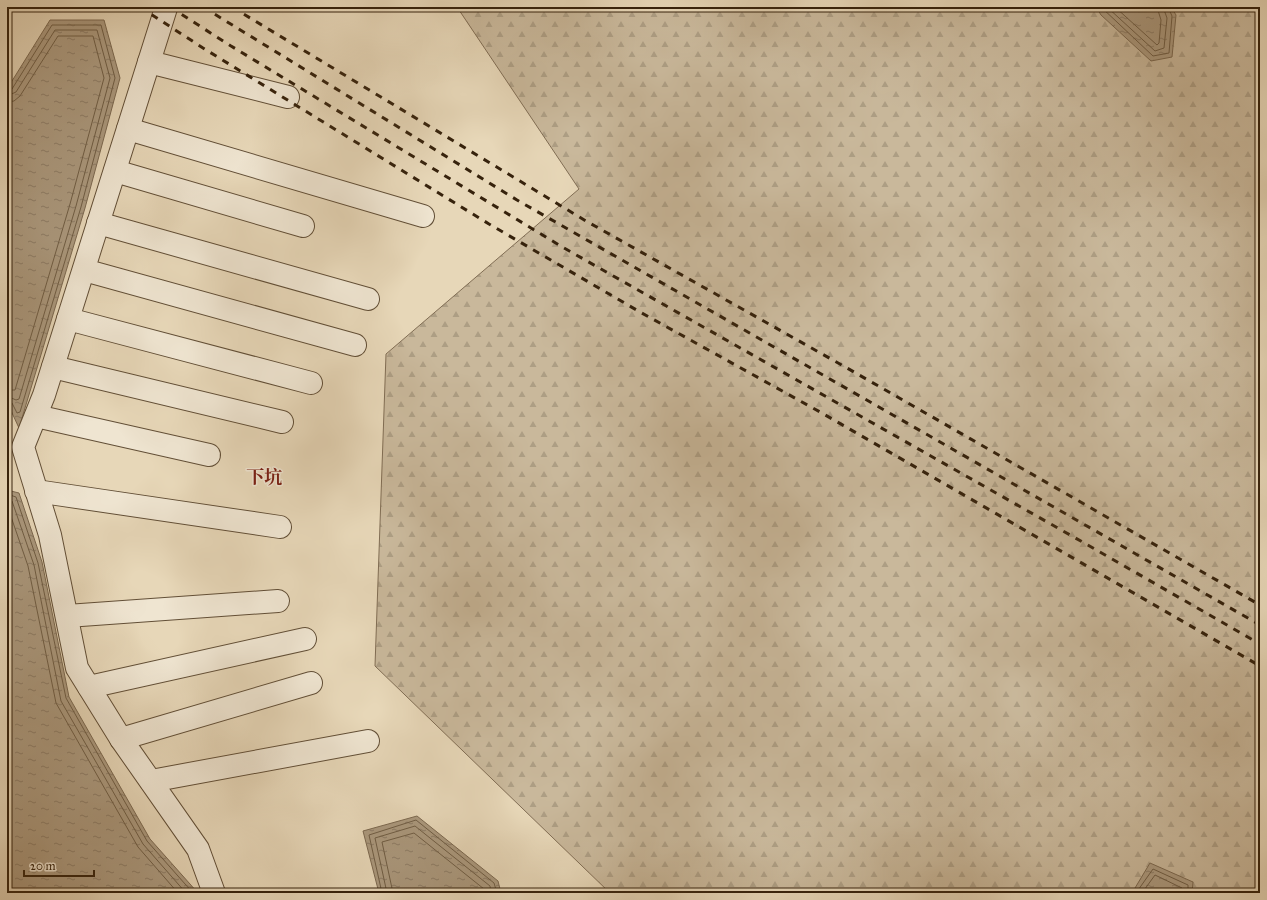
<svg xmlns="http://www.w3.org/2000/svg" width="1267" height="900" font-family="'IM FELL Great Primer','Noto Serif SC',serif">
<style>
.forest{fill:url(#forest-firs);stroke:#806d54}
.water{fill:url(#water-ripples);stroke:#7c6950}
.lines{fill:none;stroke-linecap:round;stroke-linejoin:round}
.shore{stroke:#705e45;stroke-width:1}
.minor-casing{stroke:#624f37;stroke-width:24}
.minor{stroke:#efe5d1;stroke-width:22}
.rail{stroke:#36220c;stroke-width:3;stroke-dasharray:7 7;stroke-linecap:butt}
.labels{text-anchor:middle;stroke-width:3;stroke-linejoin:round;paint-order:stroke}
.quarter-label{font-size:18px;font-weight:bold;fill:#7a1f14;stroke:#efe5d1}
</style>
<defs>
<pattern id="forest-firs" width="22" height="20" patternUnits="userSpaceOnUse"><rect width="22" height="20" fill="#c9b89b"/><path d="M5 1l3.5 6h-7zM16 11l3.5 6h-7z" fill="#ad9e84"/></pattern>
<pattern id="water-ripples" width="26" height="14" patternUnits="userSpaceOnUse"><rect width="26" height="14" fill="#ab997e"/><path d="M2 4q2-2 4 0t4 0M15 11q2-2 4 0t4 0" fill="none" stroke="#8c7c66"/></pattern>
</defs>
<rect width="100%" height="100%" fill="#e7d7b8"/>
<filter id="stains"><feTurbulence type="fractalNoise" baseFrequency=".005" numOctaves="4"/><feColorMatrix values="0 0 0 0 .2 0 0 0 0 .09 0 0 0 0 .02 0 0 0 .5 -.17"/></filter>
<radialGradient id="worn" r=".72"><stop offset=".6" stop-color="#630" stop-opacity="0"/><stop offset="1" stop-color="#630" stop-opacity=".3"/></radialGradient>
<path class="forest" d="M 457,7 L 1260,7 L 1260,893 L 610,893 L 375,666 L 386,354 L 579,189 Z"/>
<g class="water">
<path d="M 1096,7 L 1171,7 L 1176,15 L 1172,57 L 1151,61 L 1101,15 Z"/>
<path d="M 50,20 L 104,20 L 120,78 L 85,208 L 19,428 L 7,402 L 7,89 Z"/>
<path d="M 7,490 L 19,493 L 42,562 L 69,697 L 150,839 L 198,893 L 7,893 Z"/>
<path d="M 417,816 L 498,881 L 501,893 L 379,893 L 363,831 Z"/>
<path d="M 1150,863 L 1193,882 L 1192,893 L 1132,893 Z"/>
</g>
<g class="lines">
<g class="shore">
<path d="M 1101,7 L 1153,56 L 1169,53 L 1172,16 L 1168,7"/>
<path d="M 1107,7 L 1155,51 L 1164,48 L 1167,18 L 1163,7"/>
<path d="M 1115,7 L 1157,45 L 1159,43 L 1161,20 L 1157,7"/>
<path d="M 7,91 L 12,89 L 52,25 L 101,25 L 115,78 L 81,207 L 20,412 L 17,413 L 12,403 L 7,401"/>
<path d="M 7,96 L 16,92 L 55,30 L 97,30 L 110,78 L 76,206 L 19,399 L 16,400 L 7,396"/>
<path d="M 7,102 L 14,101 L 20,96 L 58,36 L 93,36 L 104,78 L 70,204 L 15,390 L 7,390"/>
<path d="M 7,494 L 16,497 L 38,563 L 66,698 L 147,841 L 193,893"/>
<path d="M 7,499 L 12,501 L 34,565 L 61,701 L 143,844 L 186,893"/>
<path d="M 7,505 L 28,566 L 56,703 L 138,847 L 178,893"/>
<path d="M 382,893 L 369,835 L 416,820 L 494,883 L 497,893"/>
<path d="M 387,893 L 375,838 L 415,826 L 490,886 L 491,893"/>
<path d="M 393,893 L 382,842 L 414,833 L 484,889 L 485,893"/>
<path d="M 1136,893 L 1153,869 L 1188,885 L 1188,893"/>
<path d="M 1142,893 L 1155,875 L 1182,888 L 1183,893"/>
</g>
<g class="minor-casing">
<g id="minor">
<path d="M 166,8 L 44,395 L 23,447 L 50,535 L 77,668 L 121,739 L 198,849 L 214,893"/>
<path d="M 149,62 L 288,97"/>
<path d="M 128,129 L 423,216"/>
<path d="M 115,171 L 303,226"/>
<path d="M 98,223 L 368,299"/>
<path d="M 84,270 L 355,345"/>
<path d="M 68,319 L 311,383"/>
<path d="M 53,367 L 282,422"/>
<path d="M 36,416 L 209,455"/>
<path d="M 36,491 L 280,527"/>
<path d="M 67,616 L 278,601"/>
<path d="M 89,687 L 305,639"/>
<path d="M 121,739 L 311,683"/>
<path d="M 151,781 L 368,741"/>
</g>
</g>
<use href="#minor" class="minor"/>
<g class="rail">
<path d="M 140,7 L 203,48 L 489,224 L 640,312 L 820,412 L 1260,666"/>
<path d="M 170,7 L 231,46 L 564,248 L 1086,544 L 1260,644"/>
<path d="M 203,7 L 517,200 L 1260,625"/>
<path d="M 232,7 L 586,221 L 847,368 L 1260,605"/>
</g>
</g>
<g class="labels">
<g class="quarter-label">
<text x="264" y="483">下坑</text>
</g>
</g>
<rect width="1267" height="900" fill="none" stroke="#e7d7b8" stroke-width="24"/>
<rect x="8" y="8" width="1251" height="884" fill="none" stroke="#36220c" stroke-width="2"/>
<rect x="12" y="12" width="1243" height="876" fill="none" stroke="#36220c"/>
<path d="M24 870v6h70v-6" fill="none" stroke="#36220c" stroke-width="2"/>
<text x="30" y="870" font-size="12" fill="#36220c" stroke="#efe5d1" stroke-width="3" paint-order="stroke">20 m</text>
<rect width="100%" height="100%" filter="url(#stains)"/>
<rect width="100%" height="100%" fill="url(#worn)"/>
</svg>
